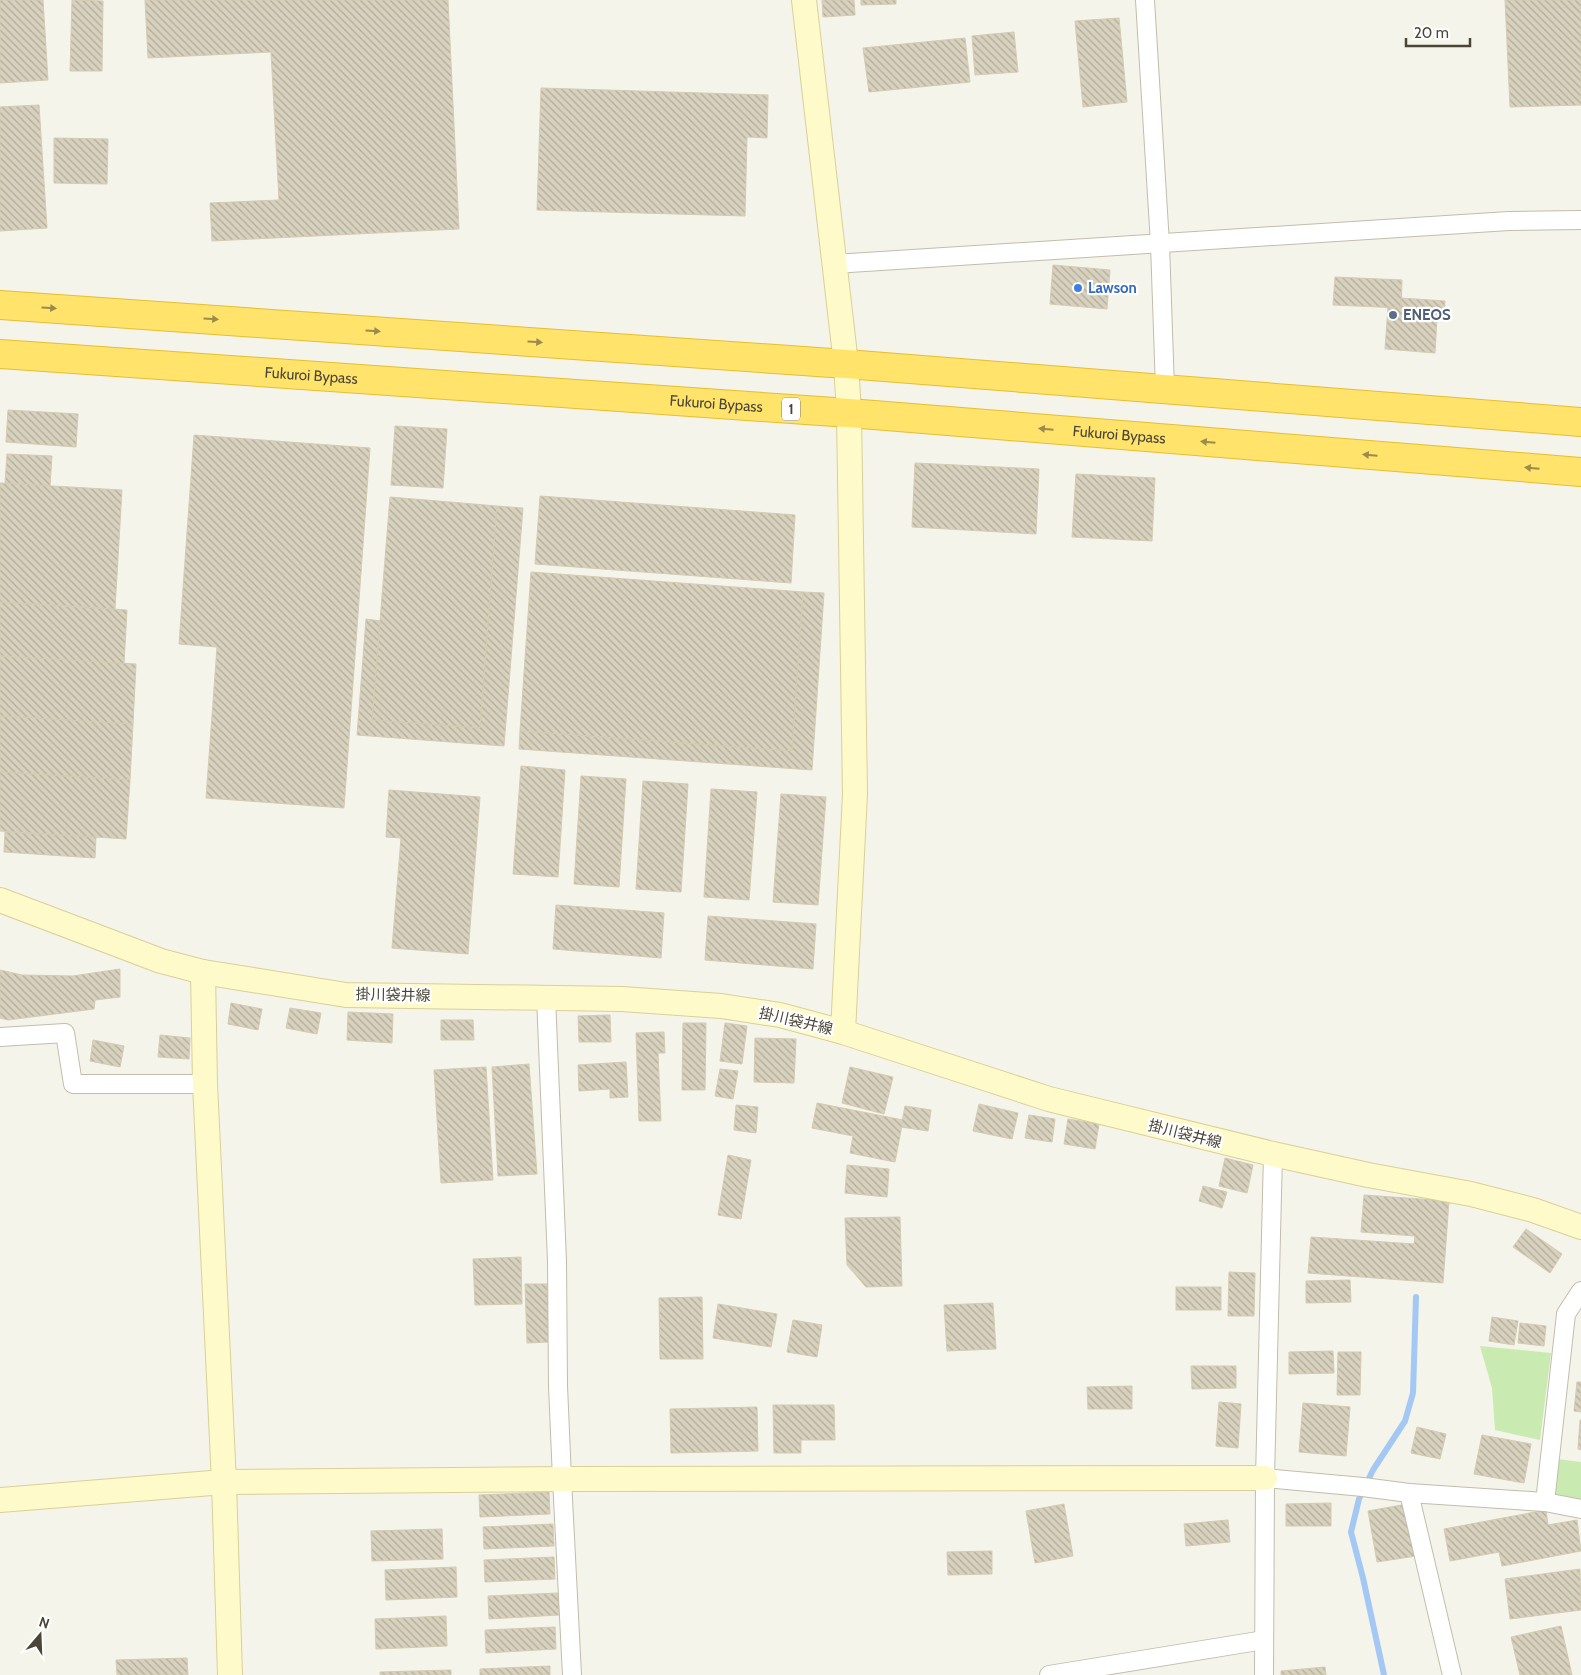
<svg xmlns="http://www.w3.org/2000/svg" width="1581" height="1675" font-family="Cabin,'Noto Sans JP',sans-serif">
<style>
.grass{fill:#c9ebb1}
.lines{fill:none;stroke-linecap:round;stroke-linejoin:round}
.stream{stroke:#a4c8f4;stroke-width:6}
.building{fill:url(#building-back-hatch);stroke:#d3cbb1}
.street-casing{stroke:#c2bdab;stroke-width:20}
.secondary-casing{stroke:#d8d097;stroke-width:26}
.highway-casing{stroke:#e6bd33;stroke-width:30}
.street{stroke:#fff;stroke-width:18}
.secondary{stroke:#fffaca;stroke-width:24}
.highway{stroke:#ffe36b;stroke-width:28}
.oneway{fill:#9b8c4e}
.shop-dot{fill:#3f7fe0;stroke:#fff;stroke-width:2}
.service-dot{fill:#5c6f8a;stroke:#fff;stroke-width:2}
.labels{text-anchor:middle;stroke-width:4.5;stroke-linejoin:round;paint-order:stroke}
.shield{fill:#fff;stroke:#807d73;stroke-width:1}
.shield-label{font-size:14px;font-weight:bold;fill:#4a4537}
.shop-label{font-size:15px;font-weight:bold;fill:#366cbe;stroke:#fff;text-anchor:start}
.service-label{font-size:15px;font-weight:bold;fill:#4e5e75;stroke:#fff;text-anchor:start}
.street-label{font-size:15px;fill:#4a4537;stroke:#fff}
</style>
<defs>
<pattern id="building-back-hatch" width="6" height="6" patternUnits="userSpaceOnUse" patternTransform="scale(1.25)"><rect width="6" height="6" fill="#d8d1be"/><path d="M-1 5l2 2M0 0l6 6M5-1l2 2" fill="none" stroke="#b1ab9b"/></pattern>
</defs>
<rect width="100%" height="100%" fill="#f5f4ea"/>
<g class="grass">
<path d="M 1480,1346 L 1551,1353 L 1540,1440 L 1495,1430 L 1492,1388 Z"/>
<path d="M 1557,1459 L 1581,1462 L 1581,1501 L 1552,1497 Z"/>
</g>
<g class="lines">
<path class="stream" d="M 1384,1675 L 1363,1578 L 1351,1532 L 1359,1499 L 1373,1470 L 1405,1421 L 1413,1393 L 1416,1297"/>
</g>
<g class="building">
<path d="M 0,0 L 43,0 L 48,80 L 0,83 Z"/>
<path d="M 72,0 L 103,1 L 102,71 L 70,71 Z"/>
<path d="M 145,0 L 448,0 L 459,229 L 212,241 L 210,203 L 279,200 L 271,52 L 148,58 Z"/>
<path d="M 822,0 L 854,0 L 855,15 L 823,17 Z"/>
<path d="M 861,0 L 896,0 L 896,4 L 861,5 Z"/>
<path d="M 1505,0 L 1581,0 L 1581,105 L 1510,107 Z"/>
<path d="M 1119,18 L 1127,102 L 1083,107 L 1075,21 Z"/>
<path d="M 1014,32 L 1018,72 L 975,75 L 972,36 Z"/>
<path d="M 965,38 L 970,82 L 869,92 L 863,48 Z"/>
<path d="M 541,88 L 768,95 L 767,138 L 747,137 L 745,216 L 537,210 Z"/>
<path d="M 39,105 L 47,228 L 0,231 L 0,107 Z"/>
<path d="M 54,138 L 108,139 L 107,184 L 54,183 Z"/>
<path d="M 1053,265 L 1110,270 L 1107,309 L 1050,304 Z"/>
<path d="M 1335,277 L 1402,280 L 1401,308 L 1333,305 Z"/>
<path d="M 1401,298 L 1445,301 L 1444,319 L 1437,318 L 1435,353 L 1385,349 L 1388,307 L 1401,308 Z"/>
<path d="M 8,410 L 78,414 L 76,447 L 6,442 Z"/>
<path d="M 395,426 L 447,429 L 443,488 L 391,485 Z"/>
<path d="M 194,435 L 370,448 L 344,808 L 206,798 L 217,647 L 179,644 Z"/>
<path d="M 7,454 L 52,456 L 50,486 L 5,483 Z"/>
<path d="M 915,463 L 1039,469 L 1036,534 L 912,527 Z"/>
<path d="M 1076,474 L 1155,478 L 1152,541 L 1072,537 Z"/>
<path d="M 0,483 L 122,490 L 115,609 L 0,602 Z"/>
<path d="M 540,496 L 795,515 L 791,583 L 535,564 Z"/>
<path d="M 390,497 L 497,506 L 480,728 L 372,720 Z"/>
<path d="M 497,506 L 523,508 L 504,746 L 357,735 L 366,619 L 380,621 L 372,720 L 480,728 Z"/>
<path d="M 531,572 L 803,592 L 792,751 L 520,731 Z"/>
<path d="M 803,592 L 824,593 L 812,770 L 519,749 L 520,731 L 792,751 Z"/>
<path d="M 0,602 L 127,610 L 124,664 L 0,656 Z"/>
<path d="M 0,656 L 136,664 L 133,724 L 0,716 Z"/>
<path d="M 0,716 L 133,724 L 130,780 L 0,772 Z"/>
<path d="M 521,766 L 565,770 L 558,877 L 513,874 Z"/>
<path d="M 0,772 L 130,780 L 126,839 L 0,831 Z"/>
<path d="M 581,776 L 626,779 L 619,887 L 574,884 Z"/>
<path d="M 643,781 L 688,784 L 681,892 L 636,889 Z"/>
<path d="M 711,789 L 757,792 L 749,900 L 704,897 Z"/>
<path d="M 389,790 L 480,797 L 468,954 L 392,948 L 401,838 L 386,837 Z"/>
<path d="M 781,794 L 826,797 L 818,905 L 773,902 Z"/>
<path d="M 5,832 L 96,837 L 95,858 L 4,852 Z"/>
<path d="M 556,905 L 664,913 L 661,958 L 553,949 Z"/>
<path d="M 708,916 L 816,924 L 813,969 L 705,960 Z"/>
<path d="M 120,969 L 120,997 L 95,1000 L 94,1009 L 8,1020 L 0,1018 L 0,970 L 22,975 L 73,976 Z"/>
<path d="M 231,1003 L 262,1009 L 258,1030 L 228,1024 Z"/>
<path d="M 290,1008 L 321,1013 L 317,1034 L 286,1028 Z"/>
<path d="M 348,1012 L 393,1014 L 392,1043 L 347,1040 Z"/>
<path d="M 610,1015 L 611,1042 L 579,1042 L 578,1016 Z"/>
<path d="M 441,1020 L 473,1020 L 474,1040 L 441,1040 Z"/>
<path d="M 683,1023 L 706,1023 L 705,1090 L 682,1090 Z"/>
<path d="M 725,1023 L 747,1026 L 742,1064 L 720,1061 Z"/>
<path d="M 664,1032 L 665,1053 L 658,1053 L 661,1121 L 639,1121 L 636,1033 Z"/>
<path d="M 160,1035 L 190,1038 L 189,1059 L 158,1057 Z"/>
<path d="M 755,1038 L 796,1039 L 794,1083 L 754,1082 Z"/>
<path d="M 93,1040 L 124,1046 L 120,1067 L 90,1061 Z"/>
<path d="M 626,1062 L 628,1097 L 610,1098 L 610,1089 L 579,1091 L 578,1065 Z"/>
<path d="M 529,1064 L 537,1174 L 498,1176 L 492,1067 Z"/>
<path d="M 486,1067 L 493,1180 L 441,1183 L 434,1070 Z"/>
<path d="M 850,1067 L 893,1077 L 884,1114 L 842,1103 Z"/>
<path d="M 720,1069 L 738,1071 L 733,1099 L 715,1096 Z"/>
<path d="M 817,1103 L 903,1120 L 895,1162 L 850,1153 L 853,1136 L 812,1128 Z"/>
<path d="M 979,1104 L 1018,1113 L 1012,1139 L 973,1131 Z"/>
<path d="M 736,1105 L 758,1107 L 756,1133 L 734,1130 Z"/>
<path d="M 905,1106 L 931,1110 L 928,1131 L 901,1127 Z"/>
<path d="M 1029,1115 L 1055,1119 L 1052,1142 L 1025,1138 Z"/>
<path d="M 1068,1119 L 1099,1124 L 1095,1149 L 1064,1144 Z"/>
<path d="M 728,1155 L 751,1160 L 741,1219 L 718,1215 Z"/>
<path d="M 1225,1158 L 1253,1165 L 1247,1193 L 1219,1186 Z"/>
<path d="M 847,1165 L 889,1169 L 887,1197 L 845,1193 Z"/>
<path d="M 1203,1186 L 1227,1192 L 1222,1208 L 1199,1201 Z"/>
<path d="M 1364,1195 L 1449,1201 L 1443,1283 L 1308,1273 L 1311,1237 L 1414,1244 L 1415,1236 L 1361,1232 Z"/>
<path d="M 900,1217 L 902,1286 L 866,1287 L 847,1265 L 845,1218 Z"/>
<path d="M 1526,1229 L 1562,1254 L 1550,1273 L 1513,1247 Z"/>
<path d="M 521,1257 L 522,1304 L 475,1305 L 473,1259 Z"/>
<path d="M 1229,1272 L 1255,1273 L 1254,1316 L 1228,1316 Z"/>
<path d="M 1350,1280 L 1351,1302 L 1306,1303 L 1306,1281 Z"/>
<path d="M 525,1284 L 547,1284 L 549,1342 L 527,1343 Z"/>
<rect x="1176" y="1287" width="45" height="23"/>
<path d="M 702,1297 L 703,1359 L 660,1359 L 659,1298 Z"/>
<path d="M 993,1303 L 996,1349 L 947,1351 L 944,1305 Z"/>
<path d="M 718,1304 L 777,1314 L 771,1347 L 713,1338 Z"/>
<path d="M 1492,1317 L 1518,1321 L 1514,1345 L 1489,1341 Z"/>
<path d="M 793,1320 L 822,1325 L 817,1357 L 787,1352 Z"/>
<path d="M 1520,1323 L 1546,1326 L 1544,1346 L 1518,1343 Z"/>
<path d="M 1333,1351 L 1334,1373 L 1289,1374 L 1289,1352 Z"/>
<path d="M 1338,1352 L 1361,1352 L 1360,1395 L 1337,1395 Z"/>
<path d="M 1191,1366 L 1236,1366 L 1236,1388 L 1192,1389 Z"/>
<path d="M 1577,1382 L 1581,1382 L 1581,1412 L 1574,1411 Z"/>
<path d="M 1132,1386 L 1132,1409 L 1088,1409 L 1087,1387 Z"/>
<path d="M 1219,1402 L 1241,1404 L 1238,1448 L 1216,1446 Z"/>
<path d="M 1303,1403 L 1350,1407 L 1346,1456 L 1299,1452 Z"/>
<path d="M 773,1405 L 834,1405 L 835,1440 L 801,1440 L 801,1453 L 774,1453 Z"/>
<path d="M 757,1407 L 758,1451 L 671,1453 L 670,1409 Z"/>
<path d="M 1580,1420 L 1581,1420 L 1581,1450 L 1578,1449 Z"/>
<path d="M 1417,1427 L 1446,1434 L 1440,1459 L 1411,1453 Z"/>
<path d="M 1482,1435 L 1531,1444 L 1524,1483 L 1474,1474 Z"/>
<path d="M 549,1492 L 550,1514 L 480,1517 L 479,1495 Z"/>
<path d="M 1331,1503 L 1331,1526 L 1286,1526 L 1286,1504 Z"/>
<path d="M 1064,1504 L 1073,1556 L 1035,1563 L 1026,1511 Z"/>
<path d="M 1407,1504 L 1416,1556 L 1377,1562 L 1368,1511 Z"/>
<path d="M 1546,1510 L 1548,1525 L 1577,1520 L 1581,1551 L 1502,1566 L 1499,1552 L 1450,1561 L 1444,1529 Z"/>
<path d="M 1228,1520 L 1230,1542 L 1186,1546 L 1184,1524 Z"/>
<path d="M 553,1524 L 554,1546 L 484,1549 L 483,1527 Z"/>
<path d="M 442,1529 L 443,1559 L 372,1561 L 371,1531 Z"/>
<path d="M 992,1551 L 992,1574 L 948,1575 L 947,1552 Z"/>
<path d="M 554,1557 L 555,1579 L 485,1582 L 484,1560 Z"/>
<path d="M 456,1567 L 457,1597 L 386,1600 L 385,1570 Z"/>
<path d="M 1580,1569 L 1581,1610 L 1510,1619 L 1505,1579 Z"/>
<path d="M 558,1593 L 559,1615 L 489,1619 L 488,1596 Z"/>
<path d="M 446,1616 L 447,1646 L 376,1649 L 375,1619 Z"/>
<path d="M 1561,1626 L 1572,1675 L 1520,1675 L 1511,1637 Z"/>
<path d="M 555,1627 L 556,1649 L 486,1653 L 485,1630 Z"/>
<path d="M 187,1658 L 188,1675 L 117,1675 L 116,1660 Z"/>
<path d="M 550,1666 L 550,1675 L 480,1675 L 480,1669 Z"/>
<path d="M 1325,1667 L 1326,1675 L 1281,1675 L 1281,1671 Z"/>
<path d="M 451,1670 L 451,1675 L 380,1675 L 380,1672 Z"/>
</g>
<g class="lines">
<g class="street-casing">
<g id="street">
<path d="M 1145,0 L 1160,244 L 1165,389"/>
<path d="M 834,264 L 1509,221 L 1581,220"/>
<path d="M 546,997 L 557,1261 L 558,1386 L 562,1479 L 572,1675"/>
<path d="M 0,1037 L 65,1033 L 73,1084 L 205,1084"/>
<path d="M 1265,1478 L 1363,1487 L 1409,1493 L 1545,1502 L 1581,1509"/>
<path d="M 1409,1493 L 1452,1675"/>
<path d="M 1545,1502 L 1566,1314 L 1581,1291"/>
<path d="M 1049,1675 L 1264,1640"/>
<path d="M 1264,1675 L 1265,1478 L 1273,1154"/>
</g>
</g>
<g class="secondary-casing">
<g id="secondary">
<path d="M 804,0 L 846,364 L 849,413 L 855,794 L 843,1032"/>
<path d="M 0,900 L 161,961 L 203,972 L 346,995 L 622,999 L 721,1006 L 780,1015 L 843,1032 L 1049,1099 L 1273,1154 L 1368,1175 L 1471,1194 L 1533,1210 L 1581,1227"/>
<path d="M 203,972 L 205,1084 L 224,1482 L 230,1675"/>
<path d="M 0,1500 L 224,1482 L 562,1479 L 1265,1478"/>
</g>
</g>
<g class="highway-casing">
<g id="highway">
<path d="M 0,305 L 846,364 L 1581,422"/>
<path id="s1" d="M 0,354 L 849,413 L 1581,472"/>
</g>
</g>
<use href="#street" class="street"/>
<use href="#secondary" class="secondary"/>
<use href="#highway" class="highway"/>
</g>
<defs><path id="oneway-solid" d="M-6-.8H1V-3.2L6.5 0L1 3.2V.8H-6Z" transform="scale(1.25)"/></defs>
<g class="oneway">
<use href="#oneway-solid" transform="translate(49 308) rotate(4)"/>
<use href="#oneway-solid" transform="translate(211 319) rotate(4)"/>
<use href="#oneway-solid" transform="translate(373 331) rotate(4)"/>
<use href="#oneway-solid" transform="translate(535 342) rotate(4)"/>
<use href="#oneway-solid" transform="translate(1046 429) rotate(-175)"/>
<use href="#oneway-solid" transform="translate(1208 442) rotate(-175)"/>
<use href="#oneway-solid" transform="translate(1370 455) rotate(-175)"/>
<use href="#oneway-solid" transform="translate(1532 468) rotate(-175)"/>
</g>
<circle class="shop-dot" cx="1078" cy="288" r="5"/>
<circle class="service-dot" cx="1393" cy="315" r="5"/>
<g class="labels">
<rect class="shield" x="782" y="397.5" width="18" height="23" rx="4"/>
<g class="shield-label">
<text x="791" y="414">1</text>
</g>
<g class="shop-label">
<text x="1088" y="293">Lawson</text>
</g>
<g class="service-label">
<text x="1403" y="320">ENEOS</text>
</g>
<g class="street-label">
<text dy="5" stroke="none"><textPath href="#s1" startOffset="312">Fukuroi Bypass</textPath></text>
<text dy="5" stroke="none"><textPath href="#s1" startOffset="718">Fukuroi Bypass</textPath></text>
<text dy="5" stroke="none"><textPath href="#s1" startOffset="1122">Fukuroi Bypass</textPath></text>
<text transform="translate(393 995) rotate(1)" y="5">掛川袋井線</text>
<text transform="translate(796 1021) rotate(13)" y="5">掛川袋井線</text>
<text transform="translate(1185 1134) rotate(14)" y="5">掛川袋井線</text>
</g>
</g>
<g transform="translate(40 1635) rotate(19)" stroke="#ffffff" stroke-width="4" paint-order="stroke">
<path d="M0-4L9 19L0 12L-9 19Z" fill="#4a4537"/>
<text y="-8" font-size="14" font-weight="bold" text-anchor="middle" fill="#4a4537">N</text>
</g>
<path d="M1406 38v8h64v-8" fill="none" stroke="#4a4537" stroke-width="2.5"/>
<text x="1414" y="38" font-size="15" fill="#4a4537" stroke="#ffffff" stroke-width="4" paint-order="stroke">20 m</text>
</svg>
